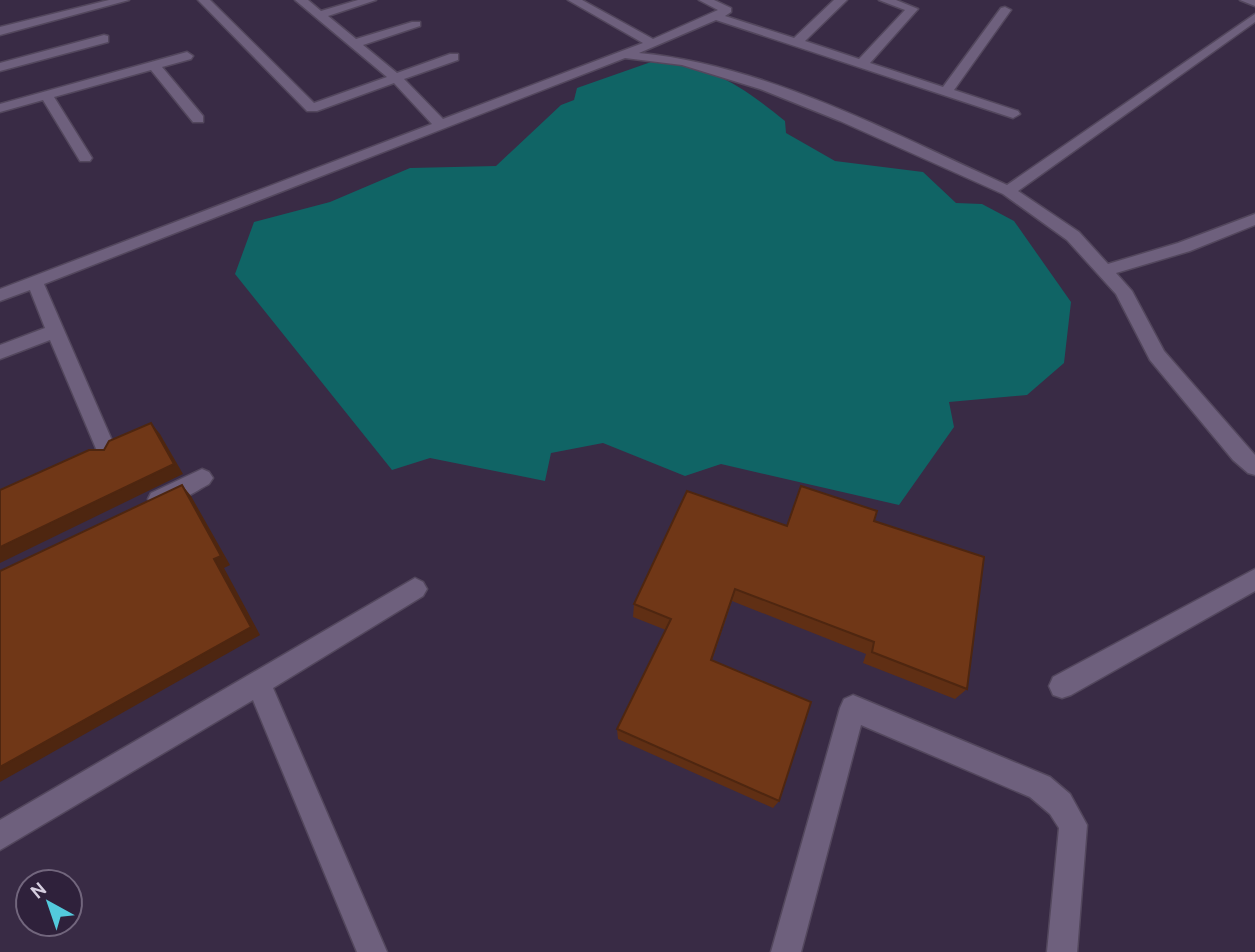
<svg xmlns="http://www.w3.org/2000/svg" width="1255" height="952" font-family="Cabin,sans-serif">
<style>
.water{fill:#106465}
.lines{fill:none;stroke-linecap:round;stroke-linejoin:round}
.minor-casing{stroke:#53475d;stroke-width:3}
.minor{fill:#6e607d;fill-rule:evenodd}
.wall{fill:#602f14}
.shaded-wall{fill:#4e2610}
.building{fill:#703717;stroke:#4e2610;stroke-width:2}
</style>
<rect width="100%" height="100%" fill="#392b45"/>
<path class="water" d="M 651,62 C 712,65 739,84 785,121 L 786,133 L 835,161 L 923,172 L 956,203 L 982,204 L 1014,221 L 1071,302 L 1064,363 L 1027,395 L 949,402 L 954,427 L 899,505 L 721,464 L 685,476 L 603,443 L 551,453 L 545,481 L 430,458 L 392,470 L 235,274 L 254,222 L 330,202 L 410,168 L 496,166 L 561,105 L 574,100 L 577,88 Z"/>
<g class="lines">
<g class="minor-casing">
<g id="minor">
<path d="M 109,0 L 129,0 L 0,35 L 0,27 Z"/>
<path d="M 198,0 L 210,0 L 314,103 L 387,77 L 295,0 L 308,0 L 321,11 L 358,0 L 376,0 L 328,16 L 356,39 L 412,22 L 420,22 L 420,26 L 363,45 L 397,73 L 450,54 L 458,54 L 458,60 L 404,79 L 443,119 L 643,43 L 568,0 L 582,0 L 653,39 L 718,10 L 699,0 L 714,0 L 731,8 L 731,12 L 725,16 L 794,38 L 834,0 L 847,0 L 805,41 L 859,59 L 905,10 L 879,0 L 896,0 L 918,9 L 870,63 L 943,87 L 1001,8 L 1005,7 L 1011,10 L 954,90 L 1018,111 L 1020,114 L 1013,118 L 716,20 L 639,53 C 766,65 891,133 1007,185 L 1255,14 L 1255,22 L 1018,191 L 1079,232 L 1108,264 L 1178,243 L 1255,214 L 1255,225 L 1190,251 L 1116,273 L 1132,291 L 1164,351 L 1255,455 L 1255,475 L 1248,473 L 1233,460 L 1150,360 L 1116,294 L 1067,240 L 1003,194 L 840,121 L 760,89 L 682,65 L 625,58 L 44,284 L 117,452 L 114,458 L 107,460 L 100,458 L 50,340 L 0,359 L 0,345 L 45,328 L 30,290 L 0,301 L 0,289 L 432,124 L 394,83 L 317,111 L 307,111 Z"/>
<path d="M 1240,0 L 1255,0 L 1255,6 Z"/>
<path d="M 104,35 L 108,36 L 108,42 L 0,71 L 0,63 Z"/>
<path d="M 187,52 L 193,56 L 191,59 L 162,67 L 203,116 L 203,122 L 193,122 L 151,70 L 54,97 L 92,158 L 90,161 L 80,161 L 43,100 L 0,112 L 0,104 Z"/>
<path d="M 202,469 L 209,472 L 213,478 L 209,484 C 194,492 168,511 151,505 L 148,499 L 151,493 Z"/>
<path d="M 1255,569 L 1255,591 L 1071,695 L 1062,698 L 1053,695 L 1049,686 L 1053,677 Z"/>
<path d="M 415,578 L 423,582 L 427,589 L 423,596 L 273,688 L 387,952 L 357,952 L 253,700 L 0,850 L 0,820 Z"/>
<path d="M 853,695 L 1050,777 L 1070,794 L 1087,825 L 1077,952 L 1047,952 L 1059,828 L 1050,814 L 1030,797 L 861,725 L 801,952 L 771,952 L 840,708 L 844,699 Z"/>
</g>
</g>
<use href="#minor" class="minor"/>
</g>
<path class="wall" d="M 874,521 L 967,689 L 955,699 L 863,663 L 866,654 L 732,601 L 712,660 L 779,801 L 773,808 L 618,739 L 617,729 L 666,630 L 633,617 L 634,604 L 787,526 Z"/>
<g class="shaded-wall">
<path d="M 151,423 L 160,434 L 183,474 L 0,563 L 0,547 Z"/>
<path d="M 182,485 L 191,496 L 230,565 L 224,568 L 260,635 L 0,782 L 0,767 L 214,559 Z"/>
</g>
<g class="building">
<path d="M 151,423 L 174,464 L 0,547 L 0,490 L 89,450 L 104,450 L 109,441 Z"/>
<path d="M 182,485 L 221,556 L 214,559 L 251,627 L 0,767 L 0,571 Z"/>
<path d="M 801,486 L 877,511 L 874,521 L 984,557 L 967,689 L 872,652 L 874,642 L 735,589 L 711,660 L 811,702 L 779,801 L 617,729 L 671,619 L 634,604 L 687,491 L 787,526 Z"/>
</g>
<g transform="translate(49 903) rotate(320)"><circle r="33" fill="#2f213b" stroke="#72667d" stroke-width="2"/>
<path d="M0-5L12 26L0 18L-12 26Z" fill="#53cadc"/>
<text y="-10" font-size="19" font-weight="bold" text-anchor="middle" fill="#d6cedf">N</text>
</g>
</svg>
